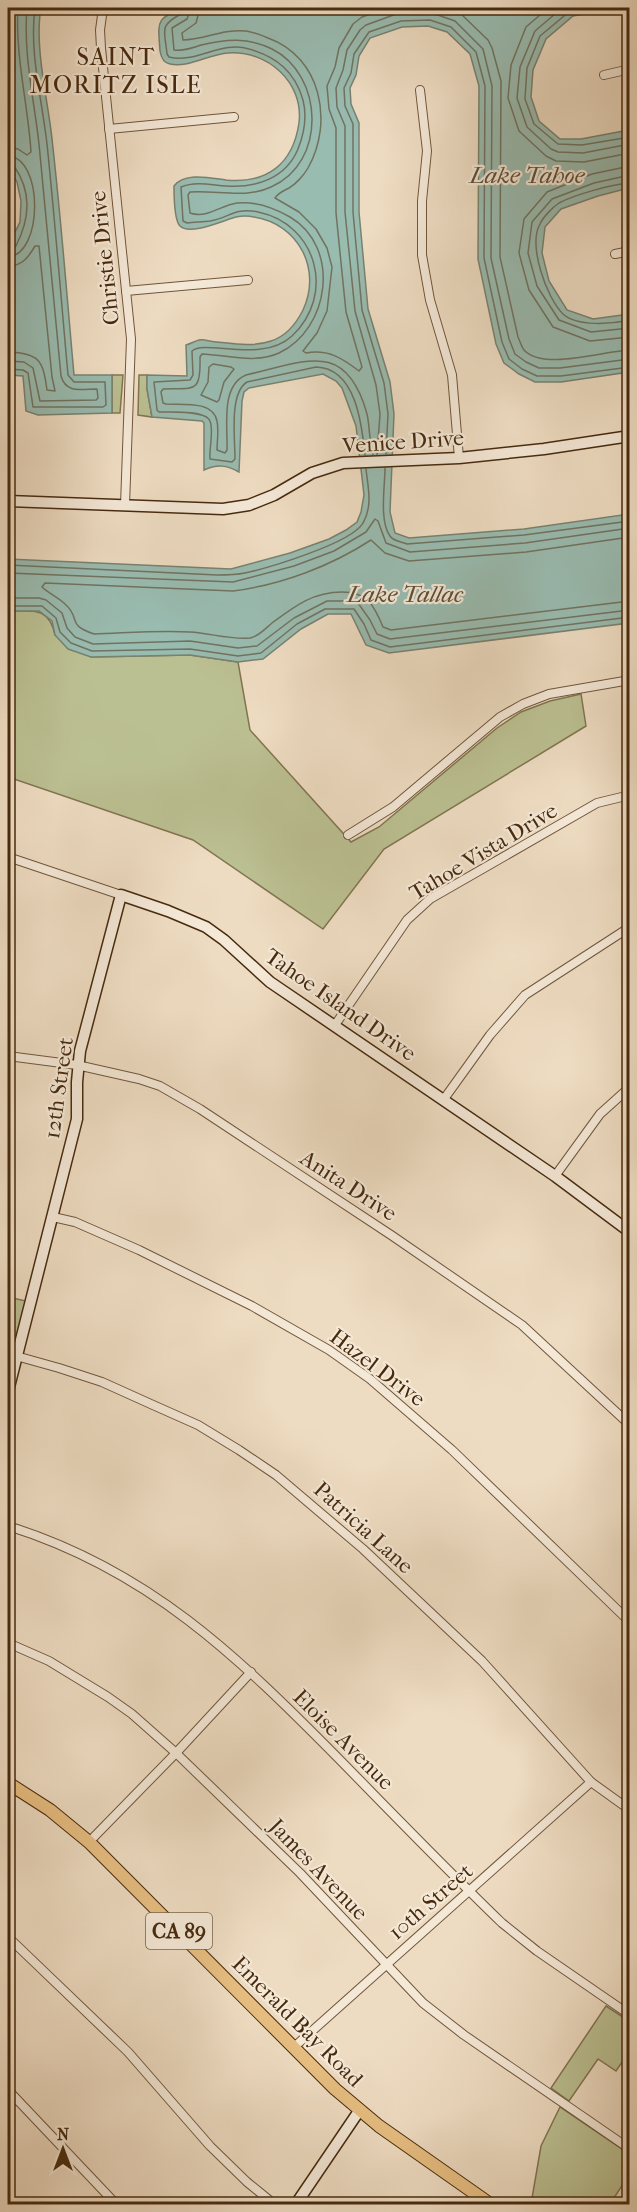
<svg xmlns="http://www.w3.org/2000/svg" width="637" height="2212" font-family="'IM FELL French Canon',serif">
<style>
.green{fill:#bbc092;stroke:#817550;stroke-width:1.5}
.water{fill:#99bcb1;stroke:#788270;stroke-width:1.5}
.lines{fill:none;stroke-linecap:round;stroke-linejoin:round}
.shore{stroke:#707360;stroke-width:1.5}
.street-casing{stroke:#71563b;stroke-width:10}
.secondary-casing{stroke:#472a0e;stroke-width:13}
.primary-casing{stroke:#472a0e;stroke-width:14}
.street{stroke:#f4e8d7;stroke-width:8}
.secondary{stroke:#f4e8d7;stroke-width:10}
.primary{stroke:#e7be81;stroke-width:12}
.labels{text-anchor:middle;stroke-width:4.5;stroke-linejoin:round;paint-order:stroke}
.shield{fill:#f4e8d7;stroke:#7b634a;stroke-width:1.5}
.shield-label{font-size:21px;font-weight:bold;fill:#472a0e}
.street-label{font-size:22px;fill:#472a0e;stroke:#f4e8d7}
.neighbourhood-label{font-size:24px;letter-spacing:1.5px;fill:#472a0e;stroke:#f4e8d7}
.water-label{font-size:24px;font-style:italic;fill:#5c4e37;stroke:#f4e8d7}
</style>
<rect width="100%" height="100%" fill="#eedcc2"/>
<filter id="stains"><feTurbulence type="fractalNoise" baseFrequency=".00333" numOctaves="4"/><feColorMatrix values="0 0 0 0 .2 0 0 0 0 .09 0 0 0 0 .02 0 0 0 .5 -.17"/></filter>
<radialGradient id="worn" r=".72"><stop offset=".6" stop-color="#630" stop-opacity="0"/><stop offset="1" stop-color="#630" stop-opacity=".3"/></radialGradient>
<g class="green">
<path d="M 112,375 L 123,375 L 120,413 L 112,413 Z"/>
<path d="M 139,375 L 147,375 L 147,389 L 152,417 L 138,415 Z"/>
<path d="M 8,611 C 32,611 49,606 55,635 L 91,657 L 190,655 L 238,662 L 250,730 L 351,842 L 379,827 L 497,728 L 521,712 L 550,701 L 581,694 L 586,726 L 384,849 L 323,929 L 193,840 L 8,777 Z"/>
<path d="M 8,1297 L 26,1301 L 8,1369 Z"/>
<path d="M 606,2006 L 629,2021 L 629,2052 L 616,2071 L 598,2059 L 569,2101 L 551,2088 Z"/>
<path d="M 560,2107 L 629,2154 L 629,2175 L 610,2204 L 531,2204 L 541,2146 Z"/>
</g>
<g class="water">
<path d="M 8,8 L 41,8 C 34,46 48,100 52,139 C 61,218 67,297 74,375 L 112,375 L 112,413 L 38,415 L 26,411 L 23,376 L 8,375 L 8,246 L 20,222 L 21,201 L 17,182 L 8,166 Z"/>
<path d="M 185,8 L 618,8 L 573,16 L 546,39 L 533,70 L 531,97 L 539,121 L 560,139 L 581,139 L 629,130 L 629,188 L 598,196 L 561,209 L 545,227 L 542,253 L 549,281 L 567,310 L 593,319 L 629,314 L 629,372 L 561,382 L 535,382 L 519,374 L 504,363 L 496,344 L 478,259 L 479,86 L 470,54 L 447,32 L 428,26 L 402,27 L 370,38 L 359,56 L 356,75 L 350,88 L 351,104 L 359,123 L 359,212 L 368,309 L 390,382 L 394,414 L 390,512 L 395,533 L 409,538 L 524,529 L 629,514 L 629,623 L 389,653 L 366,645 L 351,614 L 328,614 L 301,629 L 263,659 L 238,662 L 190,655 L 91,657 L 68,649 L 55,635 L 52,621 L 39,611 L 8,611 L 8,559 L 231,569 L 290,553 L 329,539 L 346,530 L 357,522 L 361,512 L 364,495 L 356,426 L 342,388 L 336,381 L 323,374 L 249,388 L 244,392 L 242,401 L 239,472 C 227,465 217,464 204,470 L 204,423 L 202,421 L 152,417 L 147,389 L 147,375 L 187,376 L 186,345 C 190,344 195,341 199,340 C 204,339 212,342 217,342 C 235,344 254,347 271,341 C 287,336 296,324 303,310 C 322,270 299,224 254,217 C 249,216 241,216 236,217 C 224,220 190,236 180,226 C 174,220 174,195 174,186 C 185,172 210,178 226,180 C 267,184 293,164 299,123 C 304,82 267,50 228,53 C 209,54 189,68 170,64 C 163,63 161,57 160,51 C 158,21 155,18 185,8 Z"/>
</g>
<g class="lines">
<g class="shore">
<path d="M 183,8 L 181,14 C 158,26 165,31 167,54 L 169,57 C 195,64 222,40 249,49 C 277,57 295,72 303,100 C 307,116 304,134 298,149 C 286,178 257,188 226,186 C 211,185 196,181 181,187 L 183,221 L 187,223 C 194,222 202,222 210,221 C 229,218 235,207 258,212 C 317,224 336,295 292,336 C 262,364 205,339 192,351 L 193,375 L 190,380 L 154,382 L 157,410 L 159,412 C 170,412 206,410 210,421 C 214,431 209,448 210,459 L 232,462 L 235,459 C 235,438 229,393 247,382 L 316,367 C 356,368 362,425 365,455"/>
<path d="M 191,8 L 187,19 L 172,28 L 174,50 C 183,51 193,48 201,45 C 226,39 248,37 272,49 C 324,75 327,163 271,187 C 246,199 217,190 190,192 L 188,195 L 190,213 C 207,219 221,205 237,203 C 256,201 274,208 290,217 C 341,247 330,329 279,353 C 255,364 227,355 202,354 L 200,357 C 201,394 195,388 163,389 L 161,392 L 163,403 L 166,404 C 181,405 213,400 217,421 C 219,430 217,441 217,450 L 225,453 L 227,450 C 228,427 220,386 246,375 C 304,362 346,338 367,414 C 370,427 369,442 373,455"/>
<path d="M 200,8 L 196,23 L 182,33 L 183,40 C 204,40 221,29 246,31 C 253,32 261,35 268,38 C 321,57 334,122 308,168 C 304,175 296,184 289,188 C 283,191 278,193 275,198 L 299,212 L 316,229 L 327,248 L 332,267 L 327,311 L 317,333 L 303,351 L 306,353 C 328,349 342,358 359,371 L 362,367 L 346,312 L 336,213 L 336,128 L 329,109 L 327,86 L 335,67 L 339,48 L 353,24 L 362,17 L 388,8"/>
<path d="M 444,8 L 461,14 L 488,40 L 492,48 L 501,81 L 500,257 L 518,337 C 520,341 521,346 524,350 C 543,371 603,351 630,350"/>
<path d="M 548,8 L 526,27 L 511,65 L 508,98 L 519,131 L 546,156 L 556,161 L 584,162 L 630,153"/>
<path d="M 562,8 L 535,31 L 520,67 L 517,98 L 527,127 L 551,149 L 558,152 L 583,153 L 630,144"/>
<path d="M 584,8 L 570,11 L 540,36 L 527,68 L 525,99 L 534,124 L 558,144 L 582,145 L 630,137"/>
<path d="M 8,147 L 18,149 L 27,155 L 31,152 C 28,104 15,56 18,8"/>
<path d="M 8,156 C 44,158 43,255 8,257"/>
<path d="M 8,164 L 14,166 C 32,192 30,218 16,246 L 8,250"/>
<path d="M 630,166 L 592,174 L 547,192 L 524,219 L 519,253 L 529,290 L 553,327 L 590,341 L 630,337"/>
<path d="M 630,175 L 594,183 L 552,199 L 532,222 L 528,253 L 537,286 L 559,320 L 591,332 L 630,328"/>
<path d="M 630,183 C 612,184 574,195 559,203 C 553,207 543,217 540,224 C 528,245 546,297 563,314 C 577,327 612,324 630,320"/>
<path d="M 8,266 C 22,266 28,258 35,246 L 39,246 L 52,377 L 55,391 L 47,390 C 43,361 40,353 8,352"/>
<path d="M 8,361 L 24,362 L 33,368 L 40,401 L 96,400 L 98,398 L 97,389 C 82,389 66,394 61,376 C 53,299 47,221 39,144 C 34,99 23,53 27,8"/>
<path d="M 213,364 L 231,367 L 234,369 L 224,382 L 219,400 L 217,402 L 201,395 L 208,382 L 209,367 Z"/>
<path d="M 8,369 L 23,370 L 28,373 L 33,407 L 103,407 L 106,405 L 105,382 L 74,382 L 68,375 C 61,298 55,221 47,144 C 42,99 29,52 35,8"/>
<path d="M 386,454 L 388,414 L 384,383 L 362,310 L 353,212 L 353,124 L 345,106 L 344,88 L 351,73 L 354,54 L 369,32 L 401,21 L 430,20 L 451,27 L 476,52 L 485,86 L 484,258 L 502,342 L 509,359 L 522,369 L 537,376 L 561,376 L 630,367"/>
<path d="M 377,455 L 380,414 L 376,385 L 355,311 L 345,212 L 345,126 L 337,107 L 336,88 L 343,70 L 347,50 L 360,30 L 366,25 L 399,13 L 432,13 L 455,21 L 483,49 L 492,86 L 491,258 L 509,339 L 515,354 L 526,362 L 539,368 L 560,368 L 630,359"/>
<path d="M 385,468 C 385,486 379,521 390,536 C 393,541 402,542 407,544 L 524,535 L 630,521"/>
<path d="M 630,537 L 526,552 L 409,561 L 385,553 L 371,540 C 331,566 281,585 233,591 L 45,583 L 42,587 C 48,593 58,597 65,604 C 82,619 65,624 94,634 C 126,633 158,630 190,632 C 210,633 230,640 250,638 C 258,637 266,628 272,623 C 295,606 313,592 342,592 C 367,592 374,605 383,627 L 391,630 L 630,601"/>
<path d="M 8,565 L 217,575 C 226,575 235,575 245,573 C 268,568 352,543 363,523 C 373,506 368,487 366,469"/>
<path d="M 8,573 L 233,582 L 294,566 L 334,551 L 366,532 L 375,519 L 378,521 L 386,543 L 410,552 L 525,543 L 630,528"/>
<path d="M 8,598 L 39,598 L 46,600 L 62,613 L 67,628 L 75,637 L 93,644 L 190,641 L 238,648 L 257,646 L 294,618 L 327,601 L 351,601 L 358,603 L 370,620 L 377,634 L 390,639 L 630,610"/>
<path d="M 8,606 L 42,606 L 56,618 L 60,632 L 71,643 L 92,651 L 190,649 L 238,656 L 261,653 L 297,624 L 325,609 L 354,609 L 364,624 L 371,640 L 390,647 L 630,617"/>
</g>
<g class="street-casing">
<g id="street">
<path d="M 103,8 L 100,30 L 101,48 L 131,339 L 125,505"/>
<path d="M 604,75 L 630,69"/>
<path d="M 420,90 L 427,151 L 422,201 L 422,255 L 430,300 L 452,375 L 459,458"/>
<path d="M 109,129 L 234,117"/>
<path d="M 615,254 L 630,251"/>
<path d="M 126,291 L 248,280"/>
<path d="M 348,835 L 393,807 L 500,717 L 523,704 L 549,694 L 630,680"/>
<path d="M 8,857 L 121,895"/>
<path d="M 335,1025 L 407,920 L 430,899 L 597,803 L 630,795"/>
<path d="M 8,1056 L 77,1065 L 139,1079 L 160,1086 L 200,1109 L 391,1235 L 522,1325 L 630,1425"/>
<path d="M 444,1099 L 490,1035 L 525,995 L 630,927"/>
<path d="M 555,1176 L 600,1114 L 630,1087"/>
<path d="M 53,1217 L 75,1222 L 139,1250 L 252,1306 L 329,1350 L 370,1379 L 452,1450 L 630,1622"/>
<path d="M 16,1356 L 59,1368 L 102,1382 L 153,1405 L 198,1425 L 239,1450 L 276,1475 L 363,1549 L 482,1661 L 591,1782 L 630,1810"/>
<path d="M 8,1526 C 149,1570 237,1656 338,1758 C 393,1814 446,1869 502,1923 L 537,1951 L 630,2015"/>
<path d="M 8,1643 L 49,1661 L 108,1697 L 132,1714 L 176,1753 L 300,1873 L 423,2003 L 464,2035 L 630,2149"/>
<path d="M 89,1842 L 176,1753 L 251,1672"/>
<path d="M 8,1937 L 128,2052 L 210,2146 L 247,2182 L 274,2204"/>
<path d="M 293,2048 L 591,1782"/>
<path d="M 8,2090 L 116,2204"/>
</g>
</g>
<g class="secondary-casing">
<g id="secondary">
<path d="M 8,501 L 223,509 L 249,505 L 274,495 L 312,473 L 343,463 L 459,458 L 544,449 L 630,436"/>
<path d="M 8,1391 L 77,1119 L 77,1082 L 80,1051 L 121,895 L 168,911 L 206,927 L 224,940 L 270,982 L 555,1176 L 630,1232"/>
<path d="M 296,2204 L 359,2111"/>
</g>
</g>
<g class="primary-casing">
<path id="primary" d="M 8,1783 L 50,1810 L 89,1842 L 335,2089 L 379,2126 L 490,2204"/>
</g>
<use href="#street" class="street"/>
<use href="#secondary" class="secondary"/>
<use href="#primary" class="primary"/>
</g>
<g class="labels">
<rect class="shield" x="146" y="1913" width="66" height="36" rx="4.5"/>
<g class="shield-label">
<text x="179" y="1938">CA 89</text>
</g>
<g class="street-label">
<text transform="translate(104 258) rotate(-96)" y="8">Christie Drive</text>
<text transform="translate(403 441) rotate(-4)" y="8">Venice Drive</text>
<text transform="translate(483 851) rotate(-31)" y="8">Tahoe Vista Drive</text>
<text transform="translate(341 1004) rotate(35)" y="8">Tahoe Island Drive</text>
<text transform="translate(58 1088) rotate(-82)" y="8">12th Street</text>
<text transform="translate(349 1185) rotate(33)" y="8">Anita Drive</text>
<text transform="translate(378 1367) rotate(37)" y="8">Hazel Drive</text>
<text transform="translate(364 1527) rotate(42)" y="8">Patricia Lane</text>
<text transform="translate(344 1739) rotate(45)" y="8">Eloise Avenue</text>
<text transform="translate(319 1869) rotate(46)" y="8">James Avenue</text>
<text transform="translate(430 1901) rotate(-41)" y="8">10th Street</text>
<text transform="translate(298 2021) rotate(45)" y="8">Emerald Bay Road</text>
</g>
<g class="neighbourhood-label">
<text x="116" y="65">SAINT<tspan x="116" dy="28">MORITZ ISLE</tspan></text>
</g>
<g class="water-label">
<text x="527" y="183">Lake Tahoe</text>
<text x="405" y="602">Lake Tallac</text>
</g>
</g>
<rect width="637" height="2212" fill="none" stroke="#eedcc2" stroke-width="30"/>
<rect x="9" y="9" width="619" height="2194" fill="none" stroke="#472a0e" stroke-width="3"/>
<rect x="15" y="15" width="607" height="2182" fill="none" stroke="#472a0e" stroke-width="1.5"/>
<g transform="translate(63 2149)" stroke="#f4e8d7" stroke-width="4.5" paint-order="stroke">
<path d="M0-4.5L10 22L0 15L-10 22Z" fill="#472a0e"/>
<text y="-9" font-size="16" font-weight="bold" text-anchor="middle" fill="#472a0e">N</text>
</g>
<rect width="100%" height="100%" filter="url(#stains)"/>
<rect width="100%" height="100%" fill="url(#worn)"/>
</svg>
